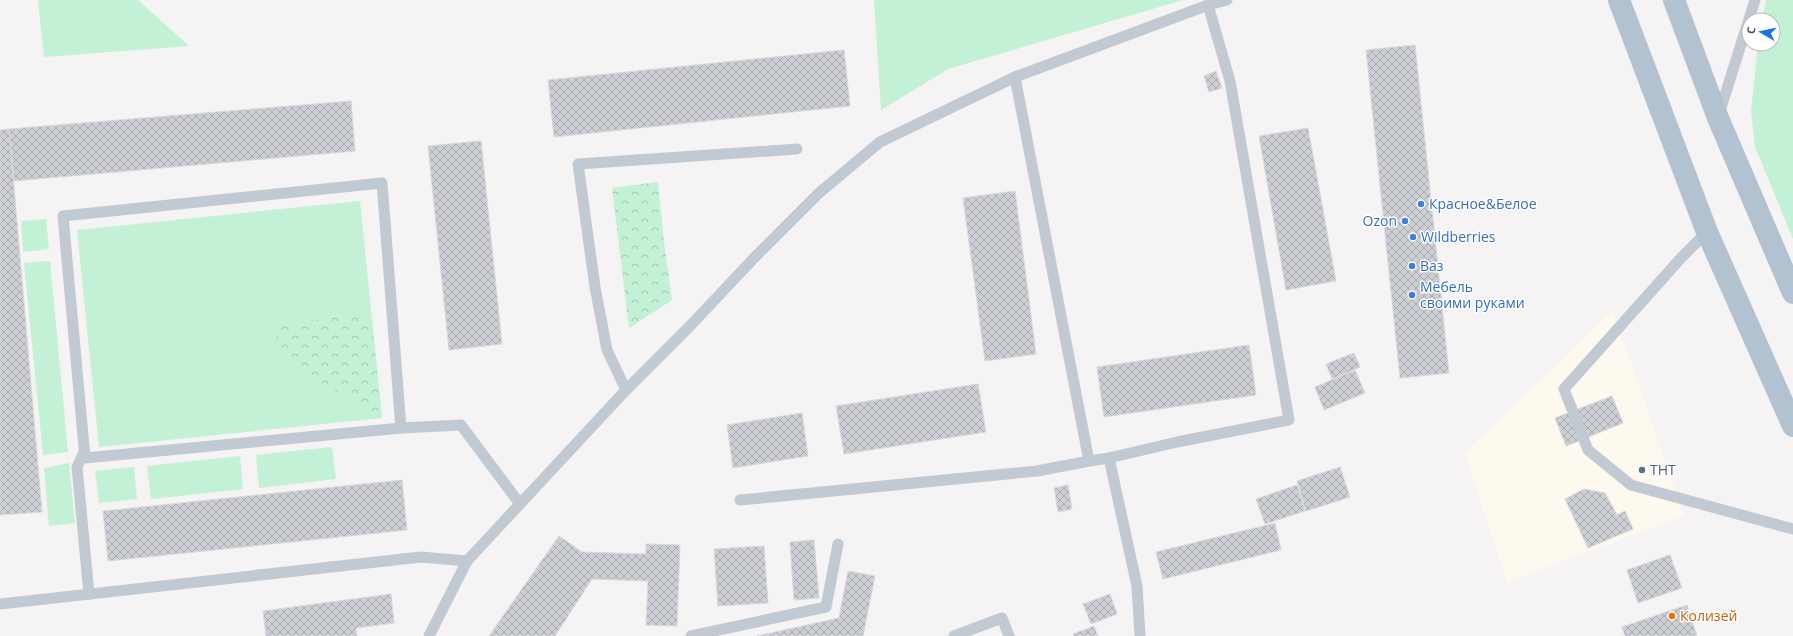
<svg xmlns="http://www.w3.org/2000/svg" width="1793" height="636" font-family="'Open Sans',sans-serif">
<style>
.commercial{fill:#fdf9ef}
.grass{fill:#c3f1d5}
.forest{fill:url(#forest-crowns)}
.building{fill:url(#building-cross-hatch);stroke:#d7d9de}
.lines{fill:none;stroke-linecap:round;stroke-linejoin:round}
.lane{stroke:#c1cad2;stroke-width:11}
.primary{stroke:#b3c2d1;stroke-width:22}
.shop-dot{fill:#3f7fe0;stroke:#fff;stroke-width:1.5}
.service-dot{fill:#5c6f8a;stroke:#fff;stroke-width:1.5}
.food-dot{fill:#e8710a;stroke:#fff;stroke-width:1.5}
.labels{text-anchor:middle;stroke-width:3;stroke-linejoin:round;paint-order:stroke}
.shop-label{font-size:14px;fill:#366cbe;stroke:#fff;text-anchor:start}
.service-label{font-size:14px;fill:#4e5e75;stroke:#fff;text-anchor:start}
.food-label{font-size:14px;fill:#c56008;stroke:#fff;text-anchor:start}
</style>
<defs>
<pattern id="forest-crowns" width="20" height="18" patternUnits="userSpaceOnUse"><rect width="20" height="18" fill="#c3f1d5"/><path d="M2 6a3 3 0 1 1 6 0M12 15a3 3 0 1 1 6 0" fill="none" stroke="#a0c6b0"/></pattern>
<pattern id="building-cross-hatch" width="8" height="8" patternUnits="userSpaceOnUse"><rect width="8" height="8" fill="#cdcfd5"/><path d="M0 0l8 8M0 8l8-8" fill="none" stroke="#a8abb0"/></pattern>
</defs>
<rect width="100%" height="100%" fill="#f5f3f3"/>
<path class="commercial" d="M 1613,311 L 1684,516 L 1507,582 L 1465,453 Z"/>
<g class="grass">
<path d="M 38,0 L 138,0 L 189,46 L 44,57 Z"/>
<path d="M 874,0 L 1183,0 L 948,69 L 881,110 Z"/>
<path d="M 1766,0 L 1793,0 L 1793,239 L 1755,147 L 1751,112 L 1758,44 L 1773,44 L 1773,20 L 1762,20 Z"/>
<path d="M 360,201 L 382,418 L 99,447 L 77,230 Z"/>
<path d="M 46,219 L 49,249 L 23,252 L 21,221 Z"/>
<path d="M 50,261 L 68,452 L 43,455 L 24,263 Z"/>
<path d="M 332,447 L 336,479 L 259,488 L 256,455 Z"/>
<path d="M 240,456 L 243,489 L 151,499 L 147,466 Z"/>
<path d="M 69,463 L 75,523 L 49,526 L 44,468 Z"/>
<path d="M 134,467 L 137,499 L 99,503 L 95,471 Z"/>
</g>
<g class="forest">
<path d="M 658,182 L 664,242 L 672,300 L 629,328 L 612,188 Z"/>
<path d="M 371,313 L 382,418 L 280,358 L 275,325 Z"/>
</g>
<g class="building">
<path d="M 1415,45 L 1449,373 L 1400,378 L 1366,50 Z"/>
<path d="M 844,50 L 850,106 L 554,137 L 548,80 Z"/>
<path d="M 1216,71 L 1222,88 L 1209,92 L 1204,76 Z"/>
<path d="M 351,101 L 355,151 L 14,181 L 9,129 Z"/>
<path d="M 1308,128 L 1336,281 L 1286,290 L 1259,136 Z"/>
<path d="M 9,129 L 42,512 L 0,515 L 0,130 Z"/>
<path d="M 481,141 L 502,344 L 449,350 L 428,146 Z"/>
<path d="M 1015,191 L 1036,354 L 985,361 L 963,198 Z"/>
<path d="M 1249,345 L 1256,395 L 1104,417 L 1097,367 Z"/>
<path d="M 1354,353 L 1360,367 L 1332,379 L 1326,364 Z"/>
<path d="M 1355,370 L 1365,393 L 1324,410 L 1315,387 Z"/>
<path d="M 978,384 L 986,432 L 844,454 L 836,406 Z"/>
<path d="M 1612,396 L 1623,423 L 1566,446 L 1555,418 Z"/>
<path d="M 802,413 L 808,456 L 733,468 L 727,425 Z"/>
<path d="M 1340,467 L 1350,497 L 1306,511 L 1297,481 Z"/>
<path d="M 402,480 L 407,530 L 108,561 L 103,511 Z"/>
<path d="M 1068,485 L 1072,509 L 1058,512 L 1054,488 Z"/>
<path d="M 1297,485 L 1305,511 L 1265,524 L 1256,499 Z"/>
<path d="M 1584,489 L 1605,493 L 1617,515 L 1625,511 L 1633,529 L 1588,548 L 1565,499 Z"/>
<path d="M 1275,523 L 1281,550 L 1163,579 L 1156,552 Z"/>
<path d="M 559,536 L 582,552 L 646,554 L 646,544 L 680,545 L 677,626 L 646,625 L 648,581 L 592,579 L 555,636 L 489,636 Z"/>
<path d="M 814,540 L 819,598 L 794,600 L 790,542 Z"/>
<path d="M 764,546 L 768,603 L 718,606 L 714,549 Z"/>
<path d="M 1670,555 L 1682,588 L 1638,603 L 1627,570 Z"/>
<path d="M 848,571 L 875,576 L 863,636 L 757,636 L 839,618 Z"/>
<path d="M 391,594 L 394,623 L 356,628 L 357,636 L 266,636 L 263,611 Z"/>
<path d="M 1110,594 L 1117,614 L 1091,624 L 1083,604 Z"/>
<path d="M 1687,605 L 1697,636 L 1625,636 L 1622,627 Z"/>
<path d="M 1094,626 L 1098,636 L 1074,636 L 1073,634 Z"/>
</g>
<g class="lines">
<g class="lane">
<path d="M 1719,114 L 1755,0"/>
<path d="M 1707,232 L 1681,258 L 1564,389 L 1588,450 L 1631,485 L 1793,529"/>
<path d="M 626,390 L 607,350 L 595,287 L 578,164 L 797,149"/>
<path d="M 401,428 L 382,183 L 63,216 L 85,458 L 401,428 L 461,425 L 520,504"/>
<path d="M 84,452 L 77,467 L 89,594"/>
<path d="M 1109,458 L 1137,586 L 1140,636"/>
<path d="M 1089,461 L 1109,458 L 1177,442 L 1289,420 L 1230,81 L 1208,5"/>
<path d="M 740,500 L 1037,471 L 1089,461 L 1015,77"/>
<path d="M 0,604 L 421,557 L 467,561"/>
<path d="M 429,636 L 467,561 L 626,390 L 689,327 L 755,257 L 819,193 L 880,142 L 1015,77 L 1208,5 L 1227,0"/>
<path d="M 691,636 L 826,607 L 838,544"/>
<path d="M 954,636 L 1002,618 L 1009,636"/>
</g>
<g class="primary">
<path d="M 1619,0 L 1707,232 L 1793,426"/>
<path d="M 1674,0 L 1718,118 L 1793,293"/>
</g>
</g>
<g class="shop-dot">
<circle cx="1421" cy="204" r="4"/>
<circle cx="1405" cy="221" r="4"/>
<circle cx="1413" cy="237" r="4"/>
<circle cx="1412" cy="266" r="4"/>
<circle cx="1412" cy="295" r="4"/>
</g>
<circle class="service-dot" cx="1642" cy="470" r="4"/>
<circle class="food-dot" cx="1672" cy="616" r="4"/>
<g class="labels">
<g class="shop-label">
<text x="1429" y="209">Красное&amp;Белое</text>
<text x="1397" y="226" text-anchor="end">Ozon</text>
<text x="1421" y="242">Wildberries</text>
<text x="1420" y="271">Ваз</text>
<text x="1420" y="292">Мебель<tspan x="1420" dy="16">своими руками</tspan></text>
</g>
<g class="service-label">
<text x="1650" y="475">ТНТ</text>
</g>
<g class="food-label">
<text x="1680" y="621">Колизей</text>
</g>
</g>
<g transform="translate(1761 32) rotate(279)"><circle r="19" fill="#ffffff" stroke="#b7bbc0"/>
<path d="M0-3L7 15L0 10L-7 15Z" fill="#1a73e8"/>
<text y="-6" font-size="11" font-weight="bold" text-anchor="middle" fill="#4a5661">С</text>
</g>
</svg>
